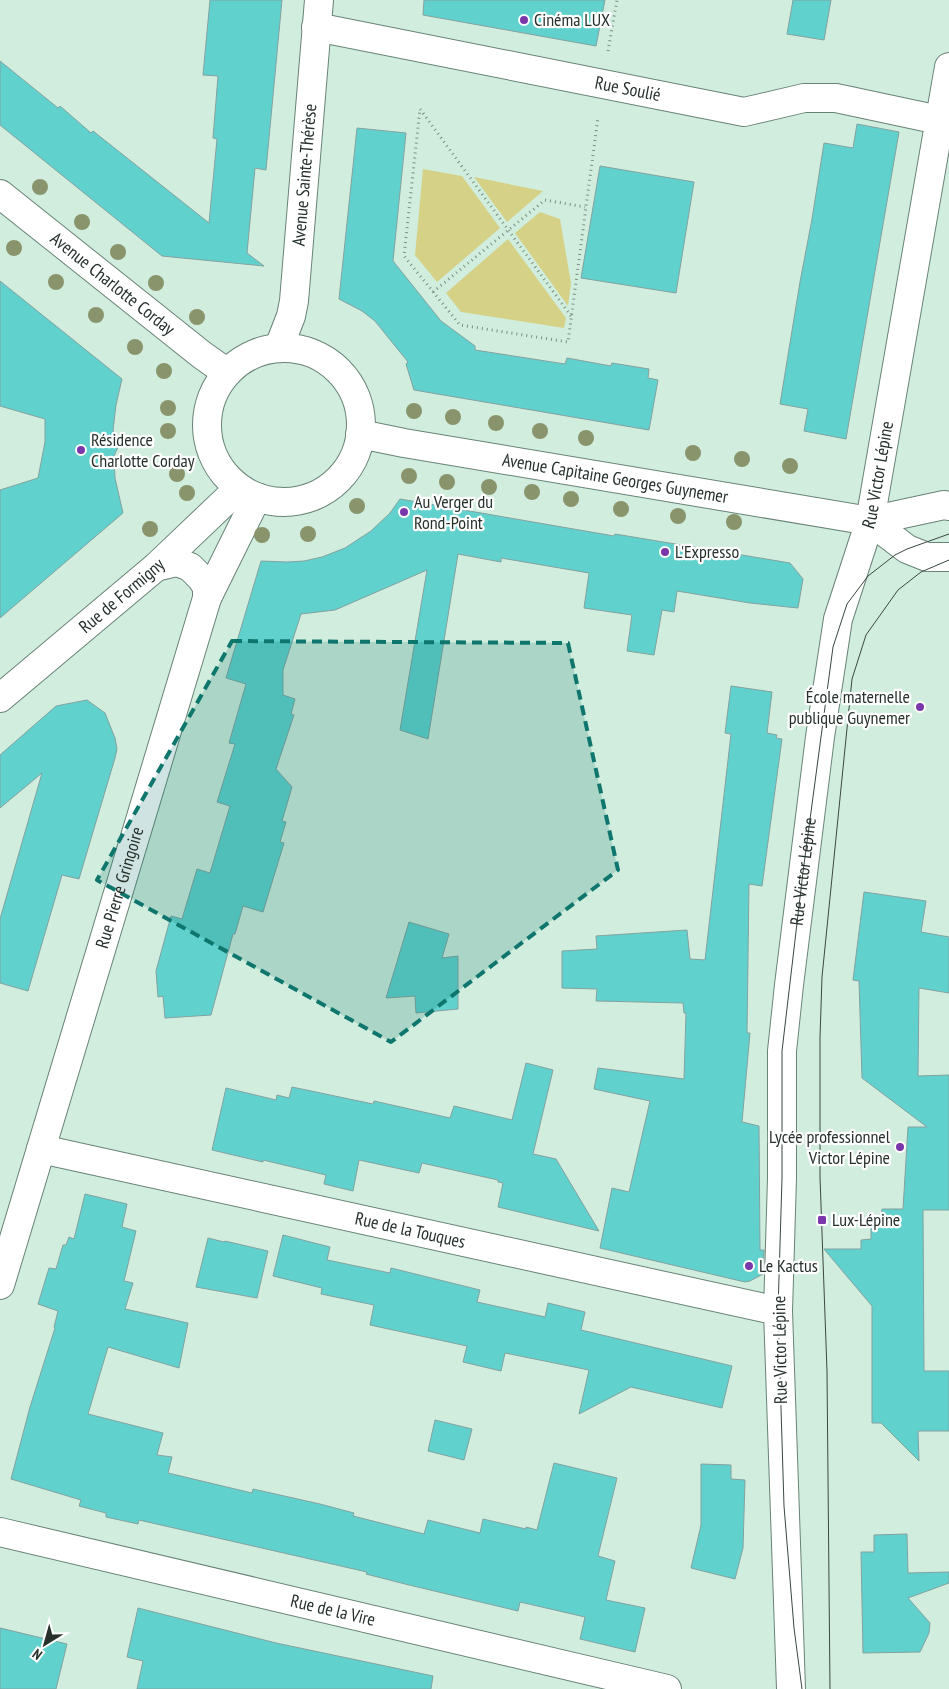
<svg xmlns="http://www.w3.org/2000/svg" width="949" height="1689" font-family="'PT Sans Narrow',sans-serif">
<style>
.green{fill:#d5d287}
.building{fill:#61d1cd;stroke:#82a2a0}
.lines{fill:none;stroke-linecap:round;stroke-linejoin:round}
.minor-casing{stroke:#698376;stroke-width:30}
.path{stroke:#7b8e84;stroke-width:3;stroke-dasharray:1 4;stroke-linecap:butt}
.minor{stroke:#fff;stroke-width:28}
.tram{stroke:#3b4841;stroke-width:1}
.tree{fill:#8a946c}
.marked{fill:#0f766e;fill-opacity:0.2;stroke:#0f766e;stroke-width:4;stroke-dasharray:10 6;stroke-linejoin:round}
.poi-dot{fill:#7a37aa;stroke:#fff;stroke-width:2}
.labels{text-anchor:middle;stroke-width:4.5;stroke-linejoin:round;paint-order:stroke}
.poi-label{font-size:18px;fill:#26312b;stroke:#fff;text-anchor:start}
.street-label{font-size:18px;fill:#26312b;stroke:#fff}
</style>
<rect width="100%" height="100%" fill="#d1edde"/>
<g class="green">
<path d="M 423,169 L 462,176 L 500,228 L 437,282 L 415,255 Z"/>
<path d="M 474,177 L 543,191 L 507,222 Z"/>
<path d="M 540,212 L 560,219 L 571,283 L 568,306 L 515,233 Z"/>
<path d="M 508,239 L 566,318 L 564,328 L 461,312 L 446,293 Z"/>
</g>
<g class="building">
<path d="M 210,0 L 282,0 L 266,170 L 255,168 L 247,253 L 264,266 L 162,256 L 0,125 L 0,61 L 58,108 L 60,106 L 91,133 L 93,131 L 209,223 L 217,139 L 213,138 L 218,76 L 203,75 Z"/>
<path d="M 424,0 L 605,0 L 596,46 L 423,15 Z"/>
<path d="M 793,0 L 831,0 L 824,40 L 787,34 Z"/>
<path d="M 857,124 L 899,132 L 846,439 L 804,431 L 808,409 L 780,404 L 800,282 L 812,219 L 824,143 L 853,148 Z"/>
<path d="M 357,128 L 406,133 L 393,261 L 441,321 L 475,346 L 475,350 L 565,364 L 567,358 L 611,366 L 612,363 L 649,369 L 648,378 L 658,380 L 649,430 L 414,390 L 406,364 L 408,362 L 387,336 L 375,321 L 362,311 L 339,299 Z"/>
<path d="M 600,166 L 694,182 L 676,293 L 581,278 Z"/>
<path d="M 0,281 L 122,379 L 116,405 L 113,430 L 118,447 L 114,456 L 115,478 L 123,513 L 0,618 L 0,490 L 38,478 L 45,442 L 45,419 L 0,406 Z"/>
<path d="M 400,499 L 614,536 L 615,534 L 790,563 L 803,579 L 798,608 L 750,603 L 677,591 L 674,612 L 662,610 L 654,655 L 627,651 L 632,615 L 584,608 L 589,573 L 501,558 L 501,562 L 458,554 L 428,739 L 400,730 L 427,570 L 335,610 L 301,614 L 283,670 L 283,695 L 295,699 L 291,714 L 294,715 L 276,769 L 292,787 L 282,821 L 286,822 L 280,842 L 284,843 L 263,912 L 243,906 L 235,934 L 233,934 L 211,1015 L 165,1018 L 163,996 L 158,997 L 156,971 L 171,916 L 182,919 L 197,869 L 210,873 L 230,806 L 217,802 L 235,744 L 229,743 L 246,684 L 226,678 L 261,561 L 287,562 L 304,561 L 322,557 L 345,548 L 371,531 L 390,513 Z"/>
<path d="M 731,686 L 772,692 L 767,733 L 777,735 L 776,738 L 782,739 L 762,886 L 749,884 L 747,1033 L 750,1033 L 742,1122 L 759,1126 L 760,1250 L 764,1250 L 763,1274 L 750,1281 L 745,1282 L 600,1248 L 612,1188 L 629,1192 L 650,1101 L 594,1089 L 598,1068 L 684,1079 L 686,1013 L 684,1013 L 683,1003 L 596,1001 L 597,989 L 562,988 L 562,951 L 597,949 L 596,936 L 687,930 L 690,959 L 705,960 L 731,734 L 725,733 Z"/>
<path d="M 87,700 L 105,713 L 115,738 L 117,749 L 115,758 L 79,879 L 62,875 L 28,991 L 0,983 L 0,919 L 42,773 L 0,808 L 0,755 L 56,706 Z"/>
<path d="M 864,892 L 926,901 L 921,932 L 949,937 L 949,993 L 919,988 L 918,1076 L 949,1075 L 949,1210 L 923,1210 L 924,1371 L 949,1371 L 949,1431 L 918,1431 L 919,1461 L 881,1423 L 872,1423 L 872,1306 L 824,1249 L 861,1249 L 861,1240 L 871,1239 L 871,1219 L 881,1219 L 882,1209 L 903,1209 L 908,1127 L 927,1127 L 862,1078 L 859,981 L 853,980 Z"/>
<path d="M 409,922 L 449,934 L 442,958 L 458,956 L 458,1009 L 416,1013 L 415,996 L 386,998 Z"/>
<path d="M 526,1063 L 553,1070 L 533,1154 L 556,1159 L 599,1231 L 498,1207 L 503,1183 L 498,1182 L 498,1180 L 422,1163 L 419,1173 L 359,1160 L 353,1191 L 324,1184 L 326,1175 L 263,1160 L 263,1162 L 212,1150 L 226,1088 L 276,1100 L 277,1095 L 289,1098 L 292,1087 L 373,1104 L 374,1101 L 450,1118 L 454,1106 L 512,1120 Z"/>
<path d="M 85,1194 L 127,1204 L 122,1227 L 136,1231 L 124,1281 L 133,1283 L 125,1309 L 188,1323 L 179,1368 L 108,1347 L 88,1414 L 163,1433 L 157,1455 L 172,1457 L 168,1473 L 252,1493 L 253,1489 L 320,1504 L 354,1513 L 353,1516 L 424,1534 L 428,1520 L 480,1533 L 483,1519 L 526,1529 L 526,1527 L 537,1530 L 554,1463 L 617,1478 L 598,1556 L 615,1561 L 606,1600 L 645,1608 L 635,1652 L 580,1639 L 585,1617 L 520,1602 L 518,1611 L 405,1584 L 366,1574 L 367,1572 L 139,1520 L 138,1524 L 106,1517 L 106,1513 L 79,1506 L 81,1500 L 11,1479 L 30,1407 L 55,1328 L 54,1327 L 58,1311 L 38,1304 L 49,1268 L 56,1269 L 63,1245 L 66,1245 L 69,1237 L 74,1239 Z"/>
<path d="M 283,1235 L 330,1247 L 327,1260 L 390,1273 L 391,1268 L 480,1290 L 477,1302 L 545,1317 L 548,1303 L 585,1312 L 581,1330 L 732,1366 L 722,1408 L 631,1387 L 579,1414 L 589,1370 L 505,1353 L 501,1371 L 463,1362 L 467,1346 L 370,1325 L 374,1305 L 321,1294 L 322,1288 L 273,1276 Z"/>
<path d="M 208,1238 L 224,1242 L 225,1241 L 268,1251 L 257,1298 L 196,1287 Z"/>
<path d="M 435,1420 L 472,1429 L 464,1460 L 428,1451 Z"/>
<path d="M 701,1464 L 731,1465 L 731,1479 L 745,1480 L 743,1548 L 735,1579 L 691,1568 L 701,1525 Z"/>
<path d="M 907,1534 L 908,1573 L 949,1572 L 949,1583 L 908,1598 L 930,1623 L 929,1633 L 920,1652 L 863,1653 L 861,1552 L 874,1552 L 874,1535 Z"/>
<path d="M 138,1608 L 276,1643 L 433,1676 L 431,1689 L 137,1689 L 143,1661 L 127,1657 Z"/>
<path d="M 0,1628 L 67,1644 L 56,1689 L 0,1689 Z"/>
</g>
<g class="lines">
<g class="minor-casing">
<g id="minor">
<path id="s1" d="M 316,27 L 744,112 L 804,98 L 836,98 L 939,120"/>
<path id="s2" d="M 0,194 L 202,355 L 226,372"/>
<path id="s3" d="M 279,347 L 291,316 L 294,301 L 319,0"/>
<circle cx="284" cy="425" r="77"/>
<path id="s4" d="M 360,434 L 404,443 L 870,521 L 944,505 L 949,506"/>
<path d="M 870,521 L 907,549 L 927,557 L 949,557"/>
<path d="M 156,567 L 177,562 L 190,567 L 201,578 L 207,587 L 207,598"/>
<path id="s5" d="M 0,698 L 156,567 L 239,488"/>
<path id="s6" d="M 41,1149 L 778,1311"/>
<path id="s7" d="M 0,1285 L 207,598 L 257,497"/>
<path id="s8" d="M 0,1532 L 667,1689"/>
<path id="s9" d="M 791,1689 L 778,1311 L 782,1178 L 782,1051 L 789,985 L 820,737 L 838,619 L 870,521 L 949,67"/>
</g>
</g>
<g class="path">
<path d="M 608,51 L 617,0"/>
<path d="M 433,292 L 545,200 L 585,207"/>
<path d="M 571,316 L 420,109 L 404,256 L 460,325 L 568,342 C 578,267 588,192 598,117"/>
</g>
<use href="#minor" class="minor"/>
<g class="tram">
<path d="M 802,1689 L 794,1628 L 784,1506 L 778,1311 L 782,1178 L 782,1051 L 803,872 L 833,647 L 847,604 L 868,576 L 895,555 L 907,549 L 949,534"/>
<path d="M 830,1689 L 827,1371 L 820,1177 L 820,1038 L 822,977 L 852,679 L 866,635 L 898,590 L 921,572 L 949,560"/>
</g>
</g>
<g class="tree">
<circle cx="40" cy="187" r="8"/>
<circle cx="82" cy="222" r="8"/>
<circle cx="14" cy="248" r="8"/>
<circle cx="118" cy="252" r="8"/>
<circle cx="56" cy="282" r="8"/>
<circle cx="156" cy="283" r="8"/>
<circle cx="96" cy="315" r="8"/>
<circle cx="197" cy="317" r="8"/>
<circle cx="135" cy="347" r="8"/>
<circle cx="164" cy="371" r="8"/>
<circle cx="168" cy="408" r="8"/>
<circle cx="414" cy="411" r="8"/>
<circle cx="453" cy="417" r="8"/>
<circle cx="496" cy="423" r="8"/>
<circle cx="168" cy="431" r="8"/>
<circle cx="540" cy="431" r="8"/>
<circle cx="586" cy="438" r="8"/>
<circle cx="693" cy="453" r="8"/>
<circle cx="742" cy="459" r="8"/>
<circle cx="790" cy="466" r="8"/>
<circle cx="177" cy="474" r="8"/>
<circle cx="409" cy="476" r="8"/>
<circle cx="447" cy="482" r="8"/>
<circle cx="489" cy="487" r="8"/>
<circle cx="532" cy="492" r="8"/>
<circle cx="187" cy="493" r="8"/>
<circle cx="571" cy="499" r="8"/>
<circle cx="357" cy="506" r="8"/>
<circle cx="621" cy="509" r="8"/>
<circle cx="678" cy="516" r="8"/>
<circle cx="734" cy="522" r="8"/>
<circle cx="150" cy="529" r="8"/>
<circle cx="308" cy="534" r="8"/>
<circle cx="262" cy="535" r="8"/>
</g>
<path class="marked" d="M 232,641 L 568,643 L 618,870 L 391,1042 L 97,880 Z"/>
<g class="poi-dot">
<circle cx="524" cy="20" r="5"/>
<circle cx="81" cy="450" r="5"/>
<circle cx="404" cy="512" r="5"/>
<circle cx="665" cy="552" r="5"/>
<circle cx="920" cy="707" r="5"/>
<circle cx="900" cy="1147" r="5"/>
<rect x="817" y="1215" width="10" height="10" rx="2.5"/>
<circle cx="749" cy="1266" r="5"/>
</g>
<g class="labels">
<g class="poi-label">
<text x="534" y="26">Cinéma LUX</text>
<text x="91" y="446">Résidence<tspan x="91" dy="21">Charlotte Corday</tspan></text>
<text x="414" y="508">Au Verger du<tspan x="414" dy="21">Rond-Point</tspan></text>
<text x="675" y="558">L'Expresso</text>
<text x="910" y="703" text-anchor="end">École maternelle<tspan x="910" dy="21">publique Guynemer</tspan></text>
<text x="890" y="1143" text-anchor="end">Lycée professionnel<tspan x="890" dy="21">Victor Lépine</tspan></text>
<text x="832" y="1226">Lux-Lépine</text>
<text x="759" y="1272">Le Kactus</text>
</g>
<g class="street-label">
<text dy="6" stroke="none"><textPath href="#s1" startOffset="318">Rue Soulié</textPath></text>
<text dy="6" stroke="none"><textPath href="#s3" startOffset="175">Avenue Sainte-Thérèse</textPath></text>
<text dy="6" stroke="none"><textPath href="#s2" startOffset="144">Avenue Charlotte Corday</textPath></text>
<text dy="6" stroke="none"><textPath href="#s9" startOffset="1224">Rue Victor Lépine</textPath></text>
<text dy="6" stroke="none"><textPath href="#s4" startOffset="259">Avenue Capitaine Georges Guynemer</textPath></text>
<text dy="6" stroke="none"><textPath href="#s5" startOffset="159">Rue de Formigny</textPath></text>
<text dy="6" stroke="none"><textPath href="#s9" startOffset="819">Rue Victor Lépine</textPath></text>
<text dy="6" stroke="none"><textPath href="#s7" startOffset="415">Rue Pierre Gringoire</textPath></text>
<text dy="6" stroke="none"><textPath href="#s6" startOffset="378">Rue de la Touques</textPath></text>
<text transform="translate(780 1350) rotate(-91)" y="6">Rue Victor Lépine</text>
<text dy="6" stroke="none"><textPath href="#s8" startOffset="342">Rue de la Vire</textPath></text>
</g>
</g>
<g transform="translate(45 1644) rotate(217)" stroke="#ffffff" stroke-width="4" paint-order="stroke">
<path d="M0-4L9 19L0 12L-9 19Z" fill="#26312b"/>
<text y="-8" font-size="14" font-weight="bold" text-anchor="middle" fill="#26312b">N</text>
</g>
</svg>
